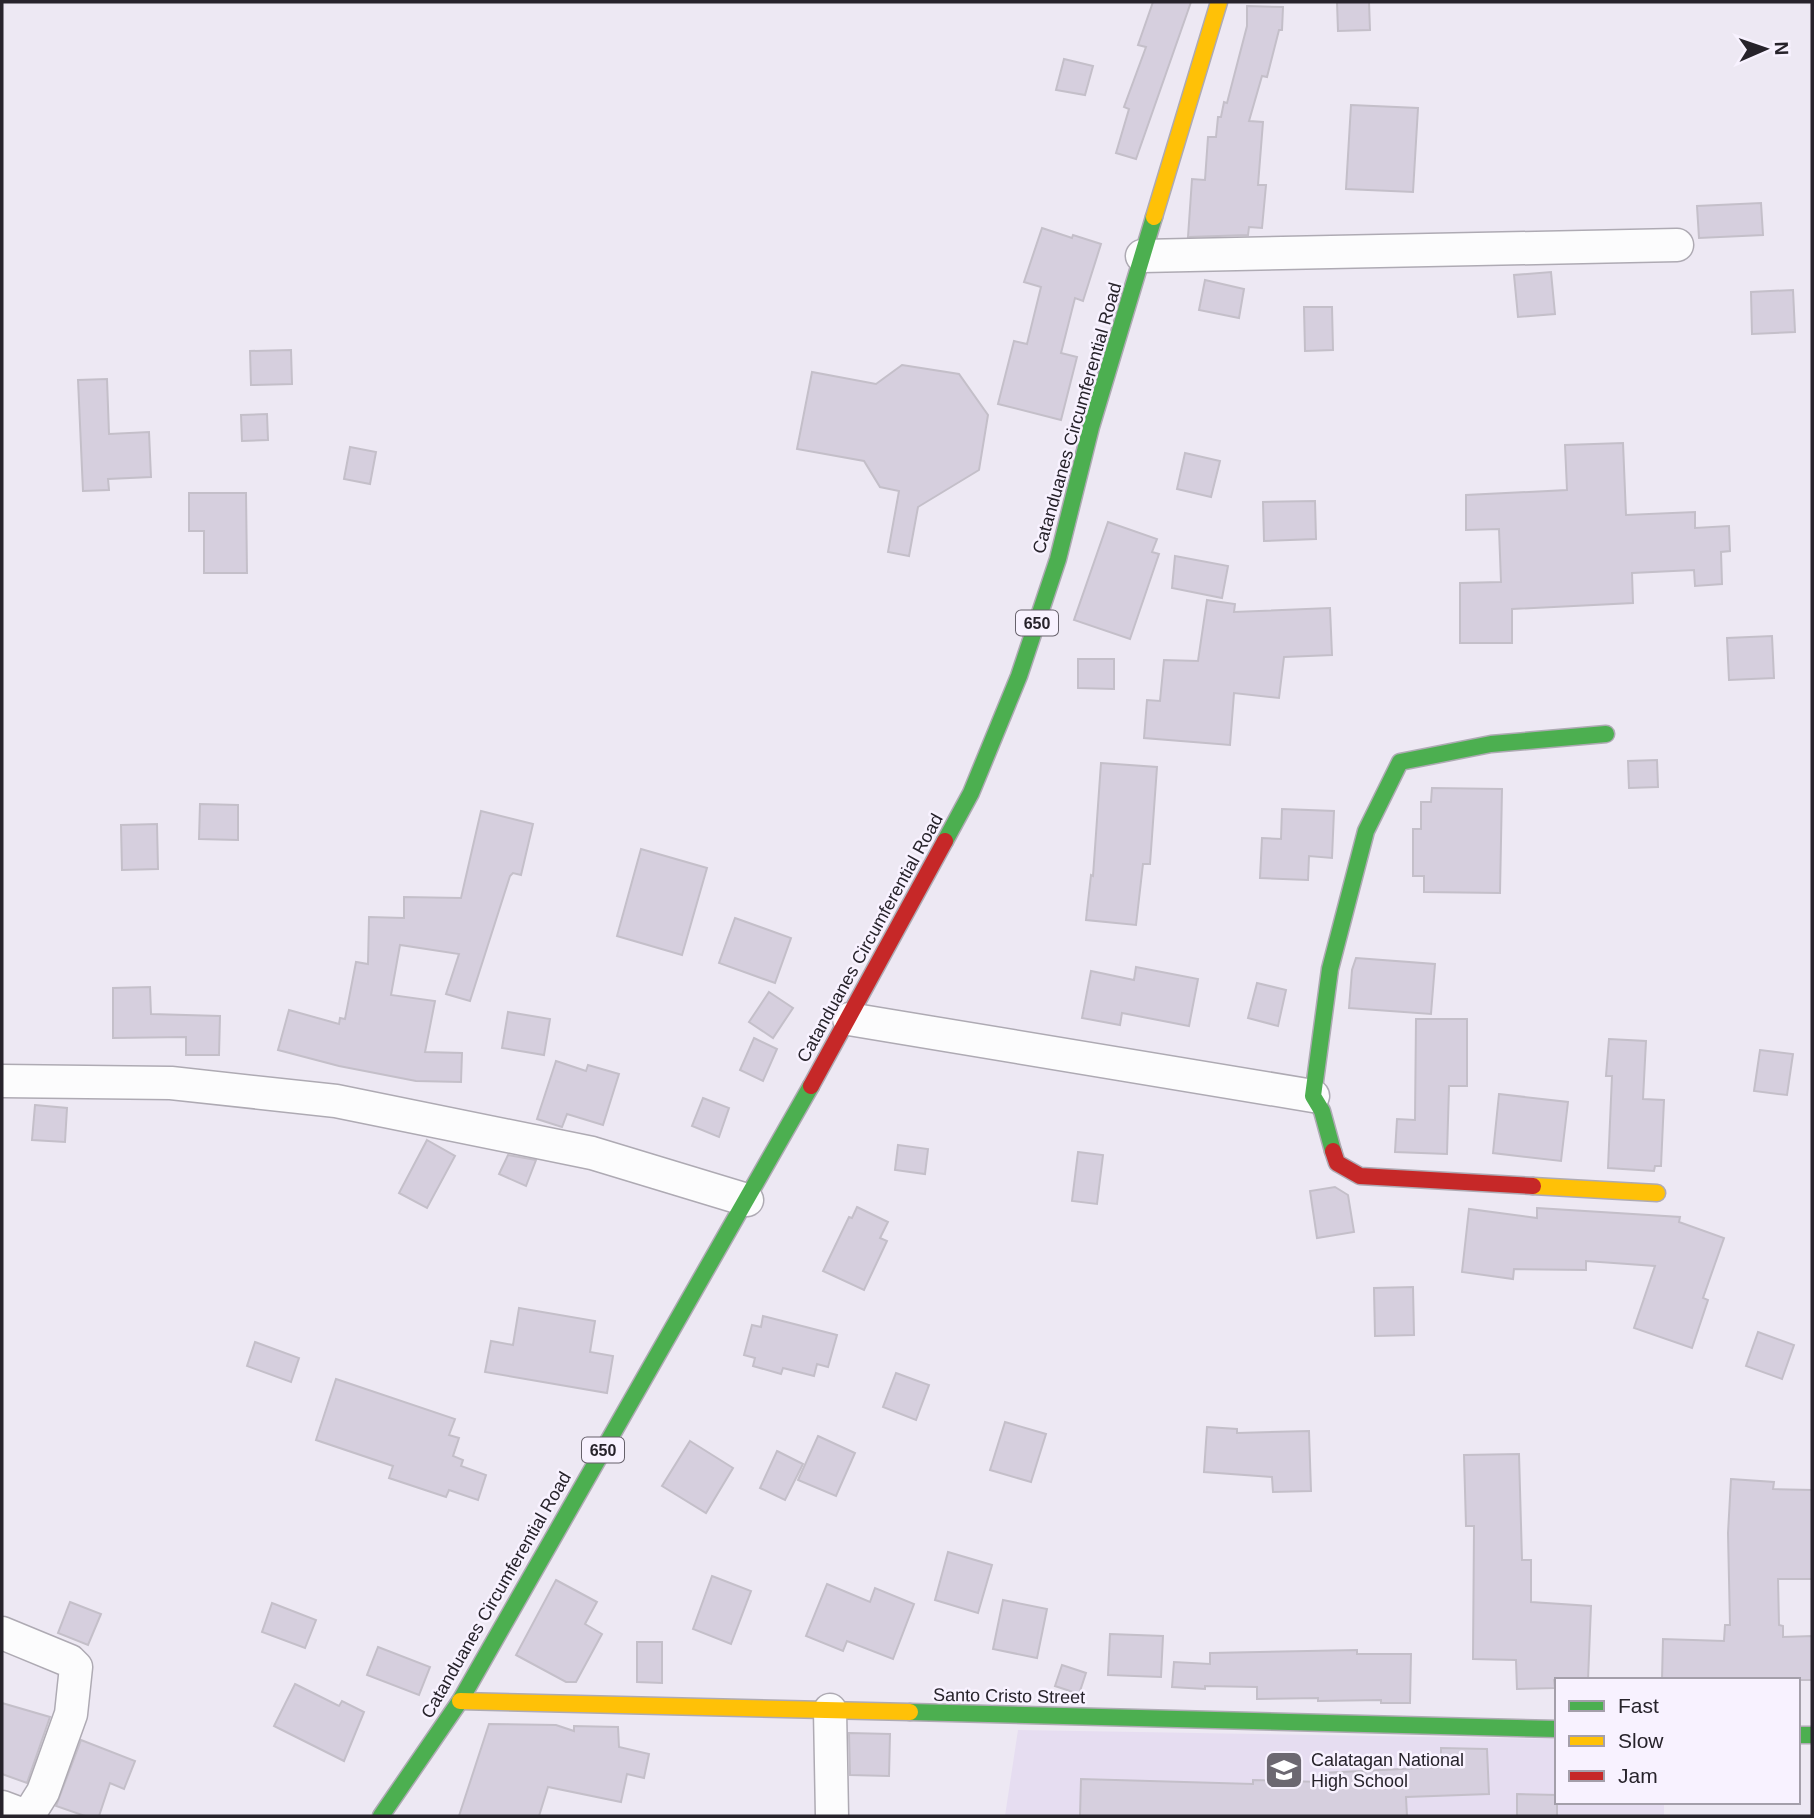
<svg xmlns="http://www.w3.org/2000/svg" width="1814" height="1818" font-family="Helvetica,sans-serif">
<style>
.built{fill:#e6ddf1}
.building{fill:#d6cfde;stroke:#c4bfc9;stroke-width:2}
.lines{fill:none;stroke-linecap:round;stroke-linejoin:round}
.street-casing{stroke:#aeaab3;stroke-width:35}
.fast-casing{stroke:#aeaab3;stroke-width:19}
.slow-casing{stroke:#aeaab3;stroke-width:19}
.jam-casing{stroke:#aeaab3;stroke-width:19}
.street{stroke:#fcfcfd;stroke-width:32}
.fast{stroke:#4caf50;stroke-width:16}
.slow{stroke:#ffc107;stroke-width:16}
.jam{stroke:#c62828;stroke-width:16}
.labels{text-anchor:middle;stroke-width:5;stroke-linejoin:round;paint-order:stroke}
.shield{fill:#f8f2ff;stroke:#66616b;stroke-width:2}
.shield-label{font-size:16px;font-weight:bold;fill:#27232b}
.street-label{font-size:18px;fill:#27232b;stroke:#f8f2ff}
.poi-label{font-size:18px;fill:#27232b;stroke:#f8f2ff;text-anchor:start}
</style>
<rect width="100%" height="100%" fill="#ede8f3"/>
<path class="built" d="M 1018,1730 L 1557,1739 L 1557,1802 L 1664,1802 L 1664,1816 L 1005,1816 Z"/>
<g class="building">
<path d="M 1153,2 L 1191,2 L 1136,159 L 1116,153 L 1129,109 L 1124,107 L 1146,47 L 1138,45 Z"/>
<path d="M 1337,2 L 1369,2 L 1370,30 L 1338,31 Z"/>
<path d="M 1247,6 L 1283,7 L 1282,30 L 1279,30 L 1267,77 L 1262,76 L 1249,121 L 1263,122 L 1258,185 L 1266,185 L 1262,228 L 1249,227 L 1248,235 L 1188,237 L 1192,179 L 1205,180 L 1208,137 L 1216,137 L 1218,117 L 1221,117 L 1224,102 L 1227,103 L 1247,26 Z"/>
<path d="M 1064,59 L 1093,66 L 1085,95 L 1056,90 Z"/>
<path d="M 1351,105 L 1418,108 L 1413,192 L 1346,189 Z"/>
<path d="M 1761,203 L 1763,235 L 1699,238 L 1697,206 Z"/>
<path d="M 1042,228 L 1072,238 L 1073,235 L 1101,244 L 1083,301 L 1075,298 L 1061,353 L 1077,357 L 1061,420 L 998,404 L 1014,341 L 1027,344 L 1041,287 L 1024,282 Z"/>
<path d="M 1551,272 L 1555,314 L 1518,317 L 1514,275 Z"/>
<path d="M 1205,280 L 1244,289 L 1239,318 L 1199,310 Z"/>
<path d="M 1793,290 L 1795,332 L 1752,334 L 1751,292 Z"/>
<path d="M 1304,307 L 1332,307 L 1333,350 L 1305,351 Z"/>
<path d="M 291,350 L 292,384 L 251,385 L 250,351 Z"/>
<path d="M 902,365 L 959,374 L 988,415 L 979,470 L 918,507 L 909,556 L 888,552 L 899,491 L 880,487 L 864,461 L 797,449 L 812,372 L 876,384 Z"/>
<path d="M 107,379 L 109,434 L 149,432 L 151,477 L 108,479 L 109,490 L 83,491 L 78,380 Z"/>
<path d="M 267,414 L 268,440 L 242,441 L 241,415 Z"/>
<path d="M 1623,443 L 1626,515 L 1695,512 L 1695,528 L 1729,526 L 1730,551 L 1721,552 L 1722,584 L 1695,586 L 1694,570 L 1632,573 L 1633,603 L 1512,609 L 1512,643 L 1460,643 L 1460,583 L 1501,582 L 1499,529 L 1466,530 L 1466,495 L 1567,490 L 1565,445 Z"/>
<path d="M 350,447 L 376,452 L 370,484 L 344,479 Z"/>
<path d="M 1185,453 L 1220,461 L 1211,497 L 1177,489 Z"/>
<path d="M 189,493 L 246,493 L 247,573 L 204,573 L 204,531 L 189,531 Z"/>
<path d="M 1315,501 L 1316,539 L 1264,541 L 1263,502 Z"/>
<path d="M 1108,522 L 1157,539 L 1152,552 L 1159,554 L 1130,639 L 1074,620 Z"/>
<path d="M 1175,556 L 1228,566 L 1222,598 L 1172,588 Z"/>
<path d="M 1207,600 L 1235,604 L 1234,612 L 1330,608 L 1332,655 L 1284,657 L 1279,698 L 1234,693 L 1230,745 L 1144,738 L 1147,700 L 1160,701 L 1164,660 L 1198,661 Z"/>
<path d="M 1772,636 L 1774,678 L 1729,680 L 1727,638 Z"/>
<path d="M 1078,659 L 1114,659 L 1114,689 L 1078,688 Z"/>
<path d="M 1657,760 L 1658,787 L 1629,788 L 1628,761 Z"/>
<path d="M 1101,763 L 1157,767 L 1150,864 L 1143,864 L 1136,925 L 1086,920 L 1091,875 L 1093,876 Z"/>
<path d="M 1432,788 L 1502,789 L 1500,893 L 1424,892 L 1424,876 L 1413,876 L 1413,829 L 1421,829 L 1421,802 L 1431,802 Z"/>
<path d="M 200,804 L 238,805 L 238,840 L 199,839 Z"/>
<path d="M 1282,809 L 1334,811 L 1332,858 L 1309,856 L 1308,880 L 1260,878 L 1262,838 L 1281,839 Z"/>
<path d="M 481,811 L 533,824 L 521,875 L 513,873 L 510,876 L 470,1001 L 446,994 L 459,954 L 400,945 L 391,995 L 435,1001 L 425,1052 L 462,1053 L 461,1082 L 416,1081 L 339,1066 L 278,1050 L 289,1010 L 339,1024 L 340,1018 L 345,1019 L 356,962 L 368,964 L 369,917 L 404,918 L 404,897 L 461,898 Z"/>
<path d="M 157,824 L 158,869 L 122,870 L 121,825 Z"/>
<path d="M 641,849 L 707,868 L 682,955 L 617,936 Z"/>
<path d="M 735,918 L 791,938 L 775,983 L 719,963 Z"/>
<path d="M 1356,958 L 1435,964 L 1431,1014 L 1349,1008 L 1352,970 Z"/>
<path d="M 1136,967 L 1198,979 L 1189,1026 L 1122,1013 L 1120,1025 L 1082,1018 L 1091,971 L 1134,980 Z"/>
<path d="M 1257,983 L 1286,990 L 1278,1026 L 1248,1018 Z"/>
<path d="M 150,987 L 151,1014 L 220,1016 L 219,1055 L 186,1055 L 186,1037 L 113,1038 L 113,988 Z"/>
<path d="M 769,992 L 793,1008 L 773,1038 L 749,1022 Z"/>
<path d="M 508,1012 L 550,1019 L 544,1055 L 502,1048 Z"/>
<path d="M 1416,1019 L 1467,1019 L 1467,1086 L 1449,1086 L 1447,1154 L 1395,1152 L 1397,1119 L 1415,1120 Z"/>
<path d="M 754,1038 L 777,1049 L 763,1081 L 740,1070 Z"/>
<path d="M 1609,1039 L 1646,1041 L 1643,1099 L 1664,1100 L 1661,1166 L 1655,1166 L 1654,1171 L 1608,1168 L 1612,1076 L 1606,1076 Z"/>
<path d="M 1760,1050 L 1793,1054 L 1787,1095 L 1754,1091 Z"/>
<path d="M 556,1061 L 586,1071 L 588,1065 L 619,1074 L 603,1125 L 567,1114 L 562,1127 L 537,1119 Z"/>
<path d="M 1499,1094 L 1568,1102 L 1561,1161 L 1493,1153 Z"/>
<path d="M 703,1098 L 729,1108 L 719,1137 L 692,1126 Z"/>
<path d="M 35,1105 L 67,1108 L 65,1142 L 32,1140 Z"/>
<path d="M 427,1140 L 455,1156 L 427,1208 L 399,1193 Z"/>
<path d="M 898,1145 L 928,1149 L 925,1174 L 895,1170 Z"/>
<path d="M 1078,1152 L 1103,1155 L 1097,1204 L 1072,1201 Z"/>
<path d="M 508,1155 L 536,1160 L 526,1186 L 499,1174 Z"/>
<path d="M 1335,1187 L 1348,1195 L 1354,1232 L 1317,1238 L 1310,1191 Z"/>
<path d="M 857,1207 L 888,1222 L 880,1238 L 887,1241 L 864,1290 L 823,1271 L 849,1217 L 852,1218 Z"/>
<path d="M 1537,1208 L 1680,1217 L 1679,1222 L 1724,1238 L 1703,1298 L 1708,1300 L 1692,1348 L 1634,1328 L 1655,1266 L 1586,1261 L 1586,1270 L 1514,1269 L 1513,1279 L 1462,1272 L 1469,1209 L 1537,1218 Z"/>
<path d="M 1413,1287 L 1414,1335 L 1375,1336 L 1374,1288 Z"/>
<path d="M 519,1308 L 595,1321 L 590,1352 L 613,1356 L 607,1393 L 485,1372 L 491,1341 L 513,1345 Z"/>
<path d="M 763,1316 L 837,1335 L 828,1367 L 817,1364 L 814,1376 L 783,1368 L 781,1374 L 753,1366 L 755,1358 L 744,1355 L 752,1325 L 761,1327 Z"/>
<path d="M 1758,1332 L 1794,1345 L 1782,1379 L 1746,1366 Z"/>
<path d="M 255,1342 L 299,1358 L 291,1382 L 247,1366 Z"/>
<path d="M 896,1373 L 929,1385 L 916,1420 L 883,1407 Z"/>
<path d="M 336,1379 L 455,1419 L 449,1435 L 459,1438 L 453,1456 L 463,1460 L 461,1466 L 486,1475 L 478,1500 L 449,1490 L 446,1497 L 389,1478 L 393,1466 L 316,1440 Z"/>
<path d="M 1005,1422 L 1046,1434 L 1031,1482 L 990,1470 Z"/>
<path d="M 1207,1427 L 1237,1429 L 1237,1433 L 1309,1431 L 1311,1491 L 1273,1492 L 1272,1477 L 1204,1472 Z"/>
<path d="M 818,1436 L 855,1453 L 836,1496 L 798,1480 Z"/>
<path d="M 690,1441 L 733,1468 L 706,1513 L 662,1486 Z"/>
<path d="M 777,1451 L 803,1464 L 785,1500 L 760,1488 Z"/>
<path d="M 1519,1454 L 1522,1560 L 1531,1560 L 1531,1602 L 1591,1606 L 1588,1680 L 1554,1680 L 1555,1688 L 1517,1689 L 1516,1660 L 1473,1659 L 1474,1526 L 1466,1526 L 1464,1455 Z"/>
<path d="M 1731,1479 L 1774,1482 L 1773,1489 L 1812,1490 L 1812,1579 L 1778,1579 L 1779,1625 L 1783,1626 L 1783,1637 L 1812,1636 L 1812,1680 L 1662,1680 L 1663,1639 L 1724,1641 L 1725,1625 L 1730,1625 L 1728,1533 Z"/>
<path d="M 948,1552 L 992,1565 L 978,1613 L 935,1600 Z"/>
<path d="M 712,1576 L 751,1591 L 731,1644 L 693,1629 Z"/>
<path d="M 556,1580 L 597,1602 L 585,1624 L 602,1634 L 576,1682 L 566,1682 L 516,1655 Z"/>
<path d="M 827,1584 L 870,1602 L 875,1588 L 914,1604 L 893,1659 L 847,1641 L 843,1651 L 806,1636 Z"/>
<path d="M 1003,1600 L 1047,1609 L 1037,1658 L 993,1649 Z"/>
<path d="M 70,1602 L 101,1614 L 88,1645 L 58,1633 Z"/>
<path d="M 272,1603 L 316,1620 L 305,1648 L 262,1632 Z"/>
<path d="M 1110,1634 L 1163,1636 L 1161,1677 L 1108,1675 Z"/>
<path d="M 637,1642 L 662,1642 L 662,1683 L 637,1682 Z"/>
<path d="M 378,1647 L 430,1667 L 419,1695 L 367,1675 Z"/>
<path d="M 1357,1650 L 1357,1654 L 1411,1654 L 1410,1703 L 1381,1703 L 1381,1700 L 1318,1701 L 1318,1698 L 1257,1699 L 1257,1687 L 1205,1686 L 1205,1689 L 1172,1687 L 1174,1662 L 1210,1664 L 1210,1653 Z"/>
<path d="M 1062,1665 L 1086,1673 L 1079,1694 L 1055,1686 Z"/>
<path d="M 295,1684 L 339,1706 L 342,1701 L 364,1712 L 344,1761 L 274,1726 Z"/>
<path d="M 2,1703 L 50,1717 L 27,1783 L 2,1774 Z"/>
<path d="M 489,1724 L 556,1725 L 574,1731 L 574,1726 L 618,1727 L 619,1747 L 649,1754 L 644,1778 L 627,1774 L 621,1802 L 548,1787 L 539,1816 L 459,1816 Z"/>
<path d="M 849,1733 L 890,1734 L 889,1776 L 850,1775 Z"/>
<path d="M 81,1740 L 135,1761 L 124,1789 L 110,1783 L 99,1816 L 85,1816 L 56,1806 Z"/>
<path d="M 1441,1748 L 1487,1749 L 1489,1794 L 1406,1797 L 1407,1816 L 1080,1816 L 1081,1779 L 1253,1784 L 1253,1780 L 1321,1782 L 1321,1773 L 1441,1767 Z"/>
<path d="M 1517,1794 L 1557,1795 L 1557,1816 L 1517,1816 Z"/>
</g>
<g class="lines">
<g class="street-casing">
<g id="street">
<path d="M 1142,256 L 1677,245"/>
<path d="M 849,1019 L 1313,1096"/>
<path d="M 2,1081 L 171,1083 L 336,1101 L 592,1153 L 747,1200"/>
<path d="M 2,1633 L 70,1661 L 76,1667 L 71,1714 L 43,1792 L 28,1816"/>
<path d="M 830,1710 L 832,1816"/>
<path d="M 2,1807 L 26,1816"/>
</g>
</g>
<g class="fast-casing">
<g id="fast">
<path d="M 945,841 L 971,793 L 1019,676 L 1058,559 L 1091,427 L 1154,217"/>
<path d="M 1333,1151 L 1322,1111 L 1313,1096 L 1330,969 L 1366,831 L 1400,762 L 1491,744 L 1606,734"/>
<path d="M 910,1712 L 1557,1729"/>
<path d="M 1798,1735 L 1812,1735"/>
<path d="M 381,1816 L 460,1701 L 811,1086"/>
</g>
</g>
<g class="slow-casing">
<g id="slow">
<path d="M 1154,217 L 1219,2"/>
<path d="M 1533,1186 L 1657,1193"/>
<path d="M 460,1701 L 910,1712"/>
</g>
</g>
<g class="jam-casing">
<g id="jam">
<path d="M 811,1086 L 945,841"/>
<path d="M 1333,1151 L 1337,1163 L 1360,1176 L 1533,1186"/>
</g>
</g>
<use href="#street" class="street"/>
<use href="#fast" class="fast"/>
<use href="#slow" class="slow"/>
<use href="#jam" class="jam"/>
</g>
<defs>
<g id="school-square" transform="scale(2.0125)"><rect x="-9" y="-9" width="18" height="18" rx="4" fill="#6c6871" stroke="#f8f2ff"/><path d="M0-5L7-2L0 1L-7-2ZM-4 1L0 2.5L4 1V4Q0 6-4 4Z" fill="#fff"/></g>
</defs>
<g fill-rule="evenodd">
<use href="#school-square" x="1284" y="1770"/>
</g>
<g class="labels">
<g class="shield">
<rect x="1016" y="610.5" width="42" height="25" rx="5"/>
<rect x="582" y="1437.5" width="42" height="25" rx="5"/>
</g>
<g class="shield-label">
<text x="1037" y="629">650</text>
<text x="603" y="1456">650</text>
</g>
<g class="street-label">
<text transform="translate(1077 418) rotate(-74)" y="6">Catanduanes Circumferential Road</text>
<text transform="translate(870 938) rotate(-61)" y="6">Catanduanes Circumferential Road</text>
<text transform="translate(496 1595) rotate(-60)" y="6">Catanduanes Circumferential Road</text>
<text transform="translate(1009 1696) rotate(1)" y="6">Santo Cristo Street</text>
</g>
<g class="poi-label">
<text x="1311" y="1766">Calatagan National<tspan x="1311" dy="21">High School</tspan></text>
</g>
</g>
<rect width="1814" height="1818" fill="none" stroke="#27232b" stroke-width="7"/>
<rect x="1555" y="1678" width="245" height="126" fill="#f8f2ff" stroke="#a49faa" stroke-width="2"/>
<rect x="1569" y="1701" width="35" height="10" fill="#4caf50" stroke="#a49faa" stroke-width="2"/>
<text x="1618" y="1713" font-size="21" fill="#27232b">Fast</text>
<rect x="1569" y="1736" width="35" height="10" fill="#ffc107" stroke="#a49faa" stroke-width="2"/>
<text x="1618" y="1748" font-size="21" fill="#27232b">Slow</text>
<rect x="1569" y="1771" width="35" height="10" fill="#c62828" stroke="#a49faa" stroke-width="2"/>
<text x="1618" y="1783" font-size="21" fill="#27232b">Jam</text>
<g transform="translate(1765 49) rotate(88)" stroke="#f8f2ff" stroke-width="5" paint-order="stroke">
<path d="M0-5L12 26L0 18L-12 26Z" fill="#27232b"/>
<text y="-10" font-size="19" font-weight="bold" text-anchor="middle" fill="#27232b">N</text>
</g>
</svg>
